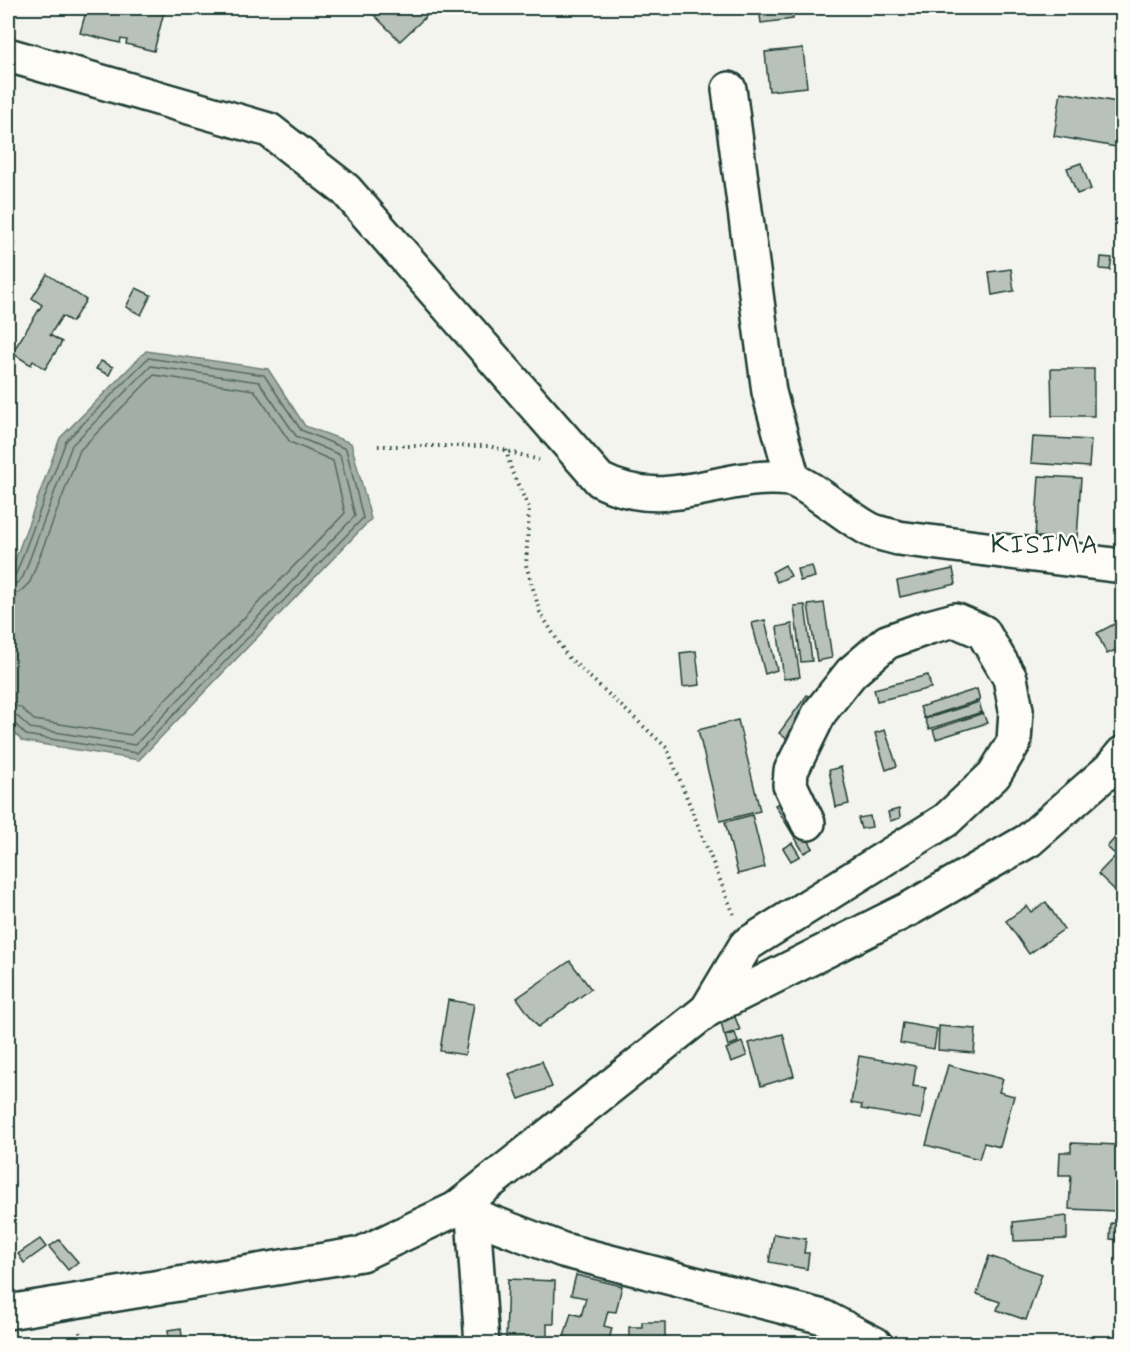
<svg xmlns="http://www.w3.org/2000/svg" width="1130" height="1351" font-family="Mynerve,sans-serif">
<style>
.water{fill:#a3aea7;stroke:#6e8179;stroke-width:1.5}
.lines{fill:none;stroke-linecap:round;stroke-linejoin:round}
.shore{stroke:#546a62;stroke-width:1.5}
.building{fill:#b9c1bb;stroke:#1f3d34;stroke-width:1.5}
.street-casing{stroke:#1f3d34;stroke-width:38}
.path{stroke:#1f3d34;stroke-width:4;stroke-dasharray:1.5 4.5;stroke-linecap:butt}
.street{stroke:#fdfcf7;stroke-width:33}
.labels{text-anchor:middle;stroke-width:5;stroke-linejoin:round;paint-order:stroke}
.quarter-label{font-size:26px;letter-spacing:1.5px;fill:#1f3d34;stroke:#fdfcf7}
</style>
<rect width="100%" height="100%" fill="#f4f4ef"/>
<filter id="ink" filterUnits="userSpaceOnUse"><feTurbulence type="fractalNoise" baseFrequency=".0167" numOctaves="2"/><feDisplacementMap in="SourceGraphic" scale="12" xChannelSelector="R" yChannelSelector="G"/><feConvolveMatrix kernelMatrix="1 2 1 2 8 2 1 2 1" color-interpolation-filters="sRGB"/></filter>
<g filter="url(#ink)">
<path class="water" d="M 146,351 L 268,369 L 305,426 L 351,443 L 371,519 L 139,760 L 22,741 L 8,725 L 8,579 L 60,438 Z"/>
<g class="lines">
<g class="shore">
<path d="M 8,578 L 16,574 L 66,441 L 148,358 L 264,375 L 301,430 L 346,449 L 363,518 L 137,753 L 26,735 L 14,723 L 8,722"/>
<path d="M 8,586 L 17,583 L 23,577 L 72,445 L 151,366 L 259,382 L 296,436 L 340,455 L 355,516 L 135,745 L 30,728 L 17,716 L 8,714"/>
<path d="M 8,595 L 20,592 L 30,582 L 80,450 L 154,375 L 254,390 L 290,442 L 333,461 L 345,513 L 131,735 L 34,720 L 20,707 L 8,705"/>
</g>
</g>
<g class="building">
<path d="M 87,8 L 165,8 L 154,51 L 126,44 L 127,40 L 121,39 L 120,43 L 80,33 Z"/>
<path d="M 367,8 L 435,8 L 400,41 Z"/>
<path d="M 759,8 L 792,8 L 793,19 L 761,23 Z"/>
<path d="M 803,48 L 807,87 L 769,91 L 765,52 Z"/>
<path d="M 1061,92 L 1122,103 L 1122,148 L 1054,136 Z"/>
<path d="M 1081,163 L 1091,189 L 1077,194 L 1067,168 Z"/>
<path d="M 8,242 L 16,244 L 8,275 Z"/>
<path d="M 1101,257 L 1112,258 L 1110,270 L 1100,269 Z"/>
<path d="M 1118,261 L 1122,262 L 1122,281 L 1115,280 Z"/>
<path d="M 1011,269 L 1014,291 L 992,295 L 989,272 Z"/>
<path d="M 47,274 L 86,300 L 72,322 L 62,316 L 50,335 L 62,342 L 45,369 L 33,361 L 31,365 L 12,353 L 42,305 L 32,298 Z"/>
<path d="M 136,288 L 151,295 L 141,315 L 126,307 Z"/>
<path d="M 101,361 L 113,367 L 109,375 L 96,369 Z"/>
<path d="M 1051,369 L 1094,369 L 1094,416 L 1052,416 Z"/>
<path d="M 1033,437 L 1091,440 L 1089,467 L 1031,463 Z"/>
<path d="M 1039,476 L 1081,478 L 1077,539 L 1035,537 Z"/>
<path d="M 785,565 L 791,576 L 777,582 L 772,572 Z"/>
<path d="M 812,566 L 815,577 L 800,581 L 797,569 Z"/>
<path d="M 953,569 L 956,584 L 900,597 L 897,581 Z"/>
<path d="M 824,603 L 832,658 L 817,661 L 808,605 Z"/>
<path d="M 805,605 L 812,661 L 801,662 L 794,606 Z"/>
<path d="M 765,620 L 777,670 L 765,674 L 752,623 Z"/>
<path d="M 1122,620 L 1122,647 L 1107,654 L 1097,633 Z"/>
<path d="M 792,624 L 800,677 L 784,679 L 777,627 Z"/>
<path d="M 696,651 L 700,685 L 683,687 L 680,653 Z"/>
<path d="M 928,675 L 931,688 L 877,701 L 874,689 Z"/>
<path d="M 977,689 L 980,700 L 924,718 L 920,707 Z"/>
<path d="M 807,695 L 815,701 L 787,739 L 779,733 Z"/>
<path d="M 979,702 L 982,712 L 929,729 L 925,719 Z"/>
<path d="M 983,713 L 987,723 L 936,739 L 933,730 Z"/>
<path d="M 738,720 L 760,811 L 720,821 L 698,730 Z"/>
<path d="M 885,730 L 897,766 L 886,770 L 875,733 Z"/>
<path d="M 841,767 L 849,804 L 836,807 L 829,770 Z"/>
<path d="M 784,800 L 813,848 L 804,853 L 775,805 Z"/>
<path d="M 899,809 L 900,818 L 890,821 L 888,812 Z"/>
<path d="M 752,815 L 765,867 L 738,874 L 725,822 Z"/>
<path d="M 870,816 L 872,827 L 861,829 L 858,818 Z"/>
<path d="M 1122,830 L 1122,908 L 1115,901 L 1120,895 L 1098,874 L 1116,855 L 1107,847 Z"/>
<path d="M 792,843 L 800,856 L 791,861 L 783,848 Z"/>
<path d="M 1046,902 L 1064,929 L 1029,954 L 1006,921 L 1027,906 L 1031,912 Z"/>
<path d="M 570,961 L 591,989 L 538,1027 L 517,998 Z"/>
<path d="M 448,1000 L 474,1004 L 465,1055 L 440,1051 Z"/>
<path d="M 735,1017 L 740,1030 L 724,1035 L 721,1021 Z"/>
<path d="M 903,1023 L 937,1029 L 934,1049 L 900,1043 Z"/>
<path d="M 939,1026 L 976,1029 L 974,1053 L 938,1050 Z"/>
<path d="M 735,1033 L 738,1042 L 728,1046 L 725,1036 Z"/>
<path d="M 783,1034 L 794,1076 L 761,1086 L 749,1043 Z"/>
<path d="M 742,1042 L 747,1056 L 731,1062 L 726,1049 Z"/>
<path d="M 859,1056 L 916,1066 L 913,1086 L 926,1088 L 921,1119 L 861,1109 L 862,1105 L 851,1103 Z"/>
<path d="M 542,1061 L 552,1087 L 519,1099 L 509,1074 Z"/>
<path d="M 948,1065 L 1003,1079 L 999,1092 L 1014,1096 L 1000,1147 L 984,1143 L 979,1159 L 926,1145 Z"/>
<path d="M 1071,1143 L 1119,1145 L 1116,1211 L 1069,1209 L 1071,1175 L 1059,1175 L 1060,1152 L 1071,1152 Z"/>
<path d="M 1067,1216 L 1067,1239 L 1014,1241 L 1013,1222 Z"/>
<path d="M 1111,1223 L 1122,1224 L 1122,1240 L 1110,1239 Z"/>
<path d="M 774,1234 L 806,1239 L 804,1253 L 809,1253 L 807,1269 L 769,1262 Z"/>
<path d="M 40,1239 L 46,1247 L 24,1263 L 18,1254 Z"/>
<path d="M 59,1240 L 78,1262 L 68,1270 L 49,1247 Z"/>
<path d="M 989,1256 L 1042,1274 L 1026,1320 L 997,1310 L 1000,1302 L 977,1294 Z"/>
<path d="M 576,1275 L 622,1286 L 616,1312 L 608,1311 L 604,1326 L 612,1328 L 608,1344 L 591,1344 L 564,1337 L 571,1313 L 581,1316 L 586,1298 L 571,1295 Z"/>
<path d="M 508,1279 L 555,1281 L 554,1324 L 547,1324 L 547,1340 L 506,1339 Z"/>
<path d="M 642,1322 L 665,1322 L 665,1344 L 629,1344 L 629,1327 L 642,1327 Z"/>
<path d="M 181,1328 L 183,1344 L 169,1344 L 168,1330 Z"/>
<path d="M 258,1334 L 259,1344 L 199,1344 L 199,1343 Z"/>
<path d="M 1001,1338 L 1028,1343 L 1028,1344 L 1000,1344 Z"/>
</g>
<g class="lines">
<g class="street-casing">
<g id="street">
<path d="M 8,55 L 269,130 L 346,190 L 600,480 C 668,515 721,471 789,479 C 807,482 851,521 871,530 C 879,534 889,535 898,538 L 1122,566"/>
<path d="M 729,89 L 769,392 L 793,480"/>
<path d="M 707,1010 L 746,945 L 946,820 L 994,775 L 1014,742 L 1016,710 L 1010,678 L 983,632 L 955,620 L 929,627 L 887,642 L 851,673 L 820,712 L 791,771 L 790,785 L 808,823"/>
<path d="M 456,1209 L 563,1250 L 823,1317 L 875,1344"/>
<path d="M 473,1216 L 482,1344"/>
<path d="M 8,1312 L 361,1254 L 456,1209 L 707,1010 L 911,908 L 1029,840 L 1110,769 L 1122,754"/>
</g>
</g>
<g class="path">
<path d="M 378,446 L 489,446 L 539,460"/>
<path d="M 506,450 L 512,472 L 529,508 L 526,565 L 540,612 L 567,656 L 667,748 L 734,915"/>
<path d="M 80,1332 L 82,1344"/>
</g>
<use href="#street" class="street"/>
</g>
</g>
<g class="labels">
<g class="quarter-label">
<text x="1045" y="553">KISIMA</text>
</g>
</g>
<rect width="1130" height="1351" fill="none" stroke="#fdfcf7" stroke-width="30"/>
<rect x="15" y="15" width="1100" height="1321" fill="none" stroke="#1f3d34" stroke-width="2" filter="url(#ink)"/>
</svg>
